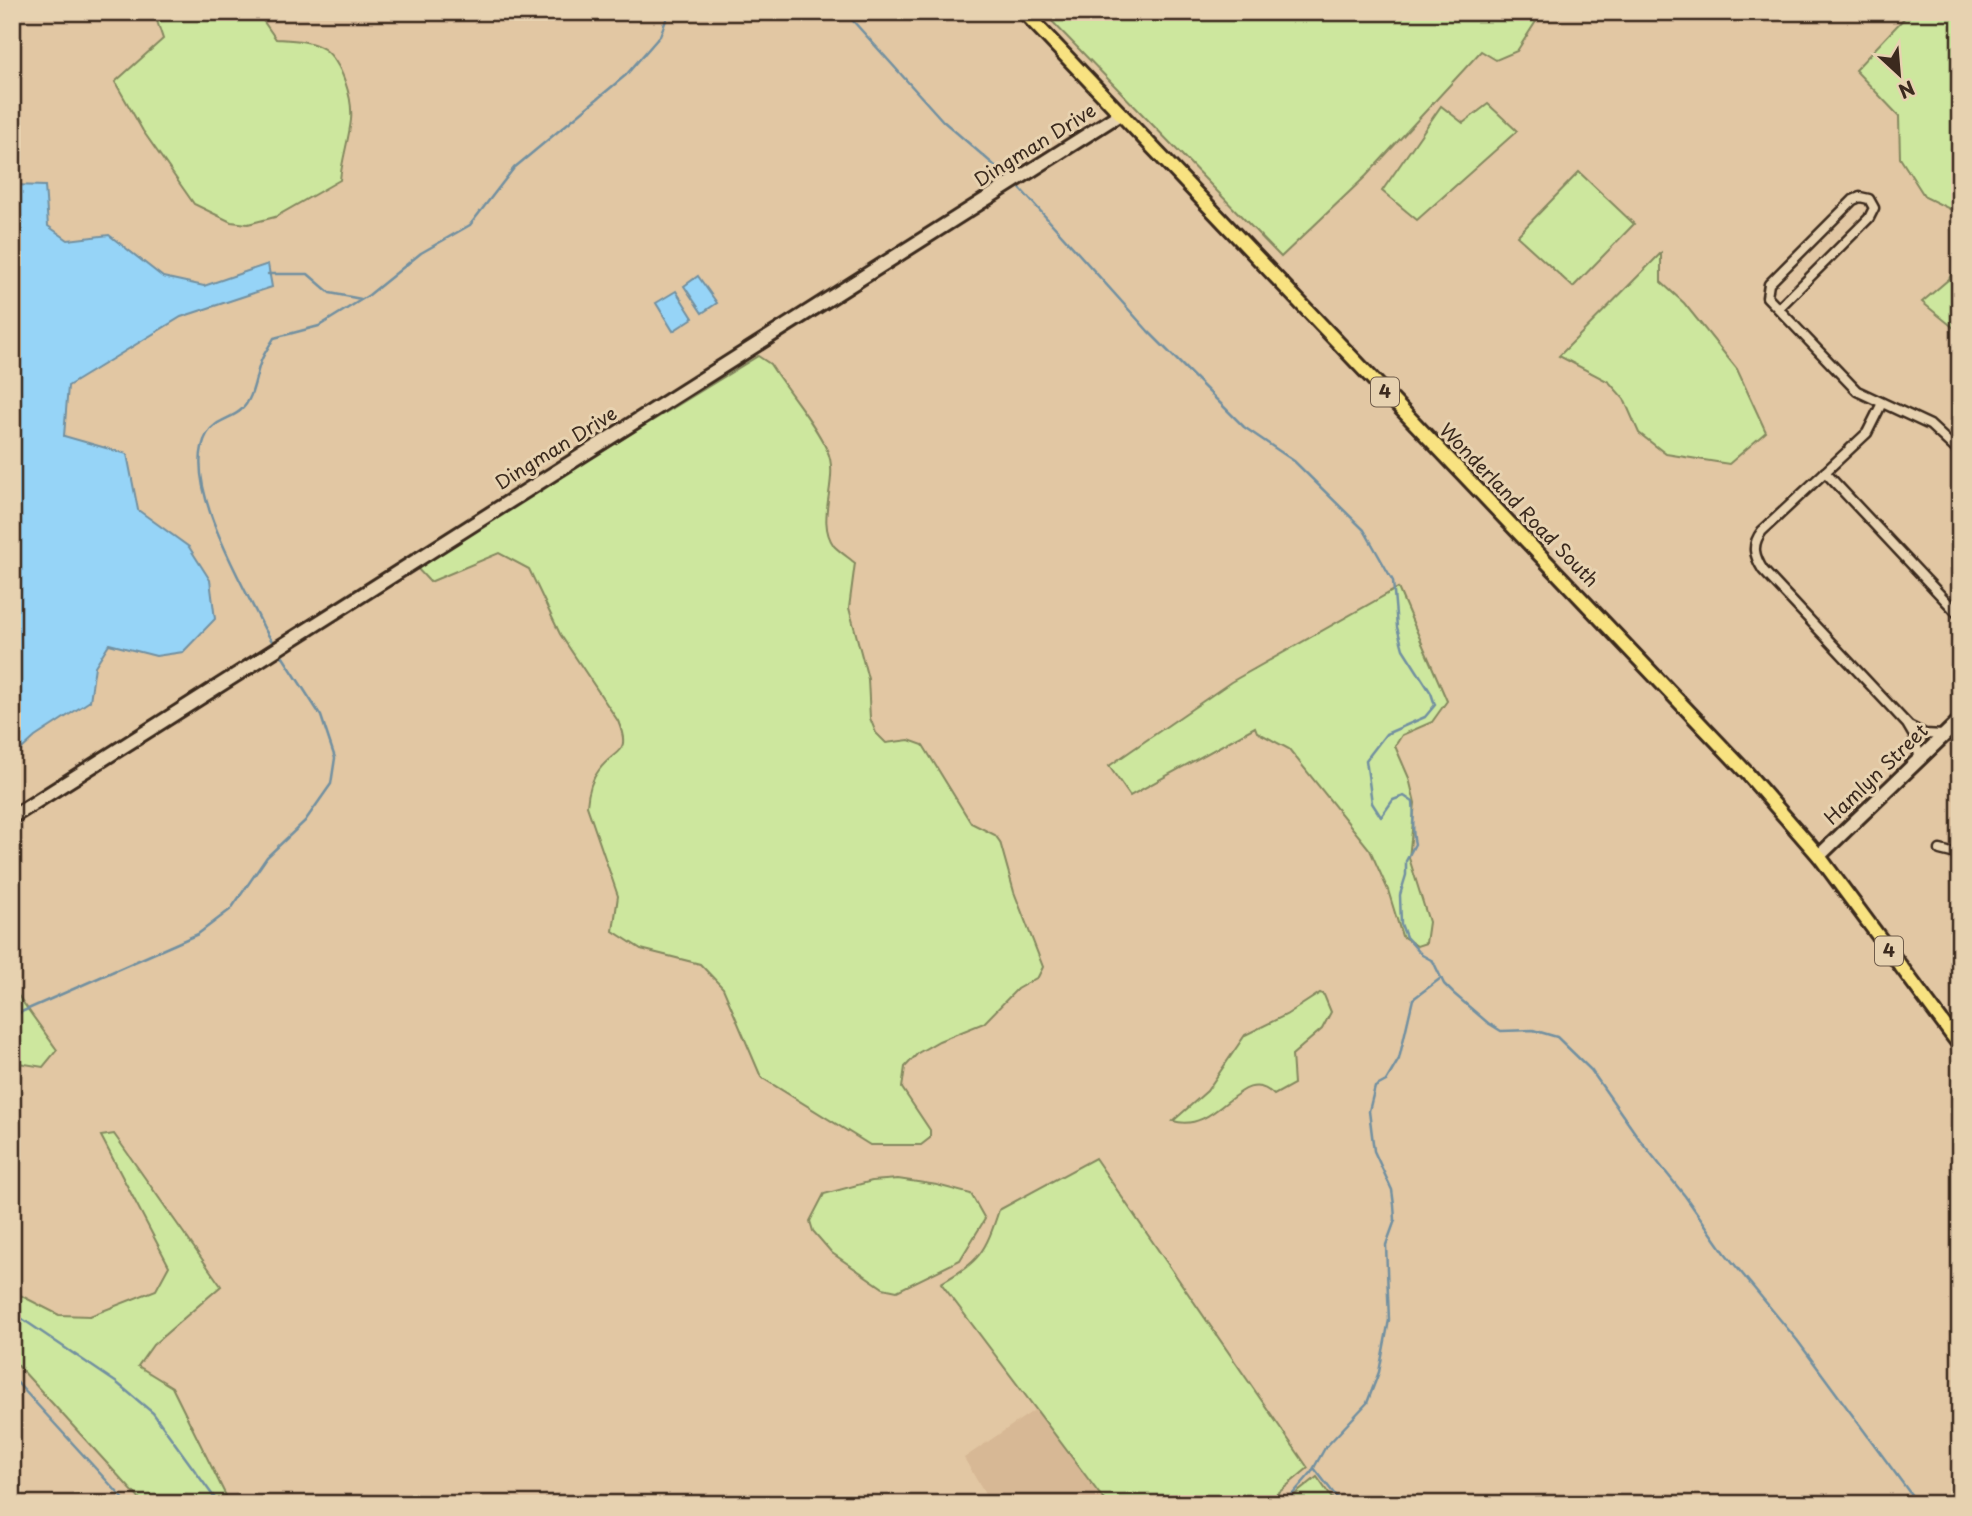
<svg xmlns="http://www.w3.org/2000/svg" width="1972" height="1516" font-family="'Playpen Sans',sans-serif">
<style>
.built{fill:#d7b895}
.green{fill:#cde79e;stroke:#84885e;stroke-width:2}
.water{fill:#96d4f7;stroke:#7290a0;stroke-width:2}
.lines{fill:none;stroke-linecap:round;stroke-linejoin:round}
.stream{stroke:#7290a0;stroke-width:2.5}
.street-casing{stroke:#3b2a1e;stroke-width:13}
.secondary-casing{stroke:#3b2a1e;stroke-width:18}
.primary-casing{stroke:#3b2a1e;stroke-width:18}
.street{stroke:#e7d2b0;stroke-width:8}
.secondary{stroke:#e7d2b0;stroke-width:12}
.primary{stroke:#f8e281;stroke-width:12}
.labels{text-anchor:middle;stroke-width:6;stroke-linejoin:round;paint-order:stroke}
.shield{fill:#e7d2b0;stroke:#6f5c4a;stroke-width:2}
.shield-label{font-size:18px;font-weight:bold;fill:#3b2a1e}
.street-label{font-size:19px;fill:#3b2a1e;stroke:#e7d2b0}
</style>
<rect width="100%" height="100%" fill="#e2c7a3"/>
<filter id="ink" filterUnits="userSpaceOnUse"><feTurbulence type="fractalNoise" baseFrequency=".0143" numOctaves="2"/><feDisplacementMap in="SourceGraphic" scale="14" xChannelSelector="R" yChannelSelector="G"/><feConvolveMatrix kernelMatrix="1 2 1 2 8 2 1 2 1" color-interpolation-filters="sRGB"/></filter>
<g filter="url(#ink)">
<path class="built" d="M 1036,1409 L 1107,1504 L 974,1504 L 986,1496 L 964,1458 Z"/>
<g class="green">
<path d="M 166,12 L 257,12 L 276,39 C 292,40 310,40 324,49 C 342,62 353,99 351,120 C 349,139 342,159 340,180 L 275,217 L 248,224 L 231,222 L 194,204 L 143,131 L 115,82 L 163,39 L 157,21 Z"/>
<path d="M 1043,12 L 1542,12 L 1517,51 L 1496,60 L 1481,51 L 1366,176 L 1281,257 Z"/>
<path d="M 1910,12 L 1960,12 L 1960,214 L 1925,197 L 1900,158 L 1899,116 L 1855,70 Z"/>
<path d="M 1488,104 L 1517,131 L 1417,220 L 1382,191 L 1441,106 L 1463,123 Z"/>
<path d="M 1579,172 L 1634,224 L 1573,287 L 1517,236 Z"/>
<path d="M 1661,253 L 1661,282 L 1684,303 L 1737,369 L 1766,432 L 1729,464 L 1666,454 L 1639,433 L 1624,399 L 1609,382 L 1559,356 Z"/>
<path d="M 1960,259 L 1960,333 L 1922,302 L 1949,279 Z"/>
<path d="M 758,356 L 770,364 C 788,392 813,420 827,450 C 841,479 814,519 834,546 C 840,552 849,558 855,563 L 849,608 L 868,679 L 870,718 L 876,733 L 886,743 L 909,740 L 923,745 L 971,823 L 995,835 L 1000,842 L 1014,892 L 1043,967 L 1038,977 L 1017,989 L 984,1023 L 939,1041 L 918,1053 L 905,1067 L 902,1088 L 930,1130 L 930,1138 L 921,1145 L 870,1145 L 761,1077 L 723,988 L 700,964 L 641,949 L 613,931 L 618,896 L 587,806 C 588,793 591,780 599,770 C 615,748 632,755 618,721 L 560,634 L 529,569 L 499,553 L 430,582 L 415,566 Z"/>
<path d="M 1398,588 L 1447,701 L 1432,722 L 1402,735 L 1395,746 L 1409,778 L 1415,803 L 1409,858 L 1429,922 L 1426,943 L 1417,946 L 1402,936 L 1388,890 L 1370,850 L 1289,749 L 1257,732 L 1255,727 L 1130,796 L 1109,766 L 1231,682 Z"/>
<path d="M 12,987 L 57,1050 L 43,1067 L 12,1062 Z"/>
<path d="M 1320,993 L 1324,995 L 1331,1012 L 1322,1029 L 1292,1055 L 1294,1084 L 1274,1095 C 1241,1062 1219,1135 1173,1121 L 1207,1091 L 1245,1035 L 1286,1015 Z"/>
<path d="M 114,1134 L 221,1286 L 153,1345 L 138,1366 L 172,1387 L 230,1504 L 144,1504 L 12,1359 L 12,1291 L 59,1315 L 90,1316 L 156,1290 L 169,1266 L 101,1136 Z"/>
<path d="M 1095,1158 L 1308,1468 L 1265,1504 L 1107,1504 L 941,1283 C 980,1261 985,1253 999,1210 Z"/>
<path d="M 898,1179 L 937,1185 L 971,1194 L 985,1219 L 960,1260 L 897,1291 L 883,1288 L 832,1253 L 813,1231 L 810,1221 L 824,1194 L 872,1181 Z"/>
<path d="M 1317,1477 L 1336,1504 L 1283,1504 Z"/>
</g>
<g class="water">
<path d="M 12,185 L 45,186 L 48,226 L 68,240 L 109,235 L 163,277 L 204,286 L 268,264 L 272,287 L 181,317 L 68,386 L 64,436 L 127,454 L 138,510 L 189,547 L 210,580 L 215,619 L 183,652 L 156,656 L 109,644 L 95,666 L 90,701 L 35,737 L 12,758 Z"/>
<path d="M 698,276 L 717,303 L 702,313 L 684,286 Z"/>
<path d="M 676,291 L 693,318 L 673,331 L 656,303 Z"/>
</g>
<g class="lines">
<g class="stream">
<path d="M 845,12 L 943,121 L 1009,178"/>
<path d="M 1017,185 L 1148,331 L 1244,427 L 1294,461 L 1364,530 L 1393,581 L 1397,627 L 1403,649 L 1431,693 L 1435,705 L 1425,717 L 1386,734 L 1366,760 L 1372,803 L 1381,817 L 1393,800 L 1404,796 L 1413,802 C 1415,817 1411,829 1415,844 L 1406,861 L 1406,875 L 1400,895 L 1401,924 L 1406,937 L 1422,955 L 1433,961 L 1444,984 L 1453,993 L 1488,1023 L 1501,1031 L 1533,1030 L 1557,1037 L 1591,1070 L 1640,1140 L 1685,1196 L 1725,1253 L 1797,1340 L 1918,1504"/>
<path d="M 268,274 L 308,274 L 330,293 L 361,299"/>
<path d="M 275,646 L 264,628 C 242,582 180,481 207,434 C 215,420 231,419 241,410 C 254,399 255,376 261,361 C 264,353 270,345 274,338 L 319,326 L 369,295 L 421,253 L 470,225 L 514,168 L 626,75 L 660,36 L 669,12"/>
<path d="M 12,1011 L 19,1013 L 198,934 L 231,909 L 267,857 L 305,821 L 331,784 L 335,758 L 321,716 L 279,651"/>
<path d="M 12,1312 L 117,1383 L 153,1413 L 219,1504"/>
<path d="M 12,1377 L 128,1504"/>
<path d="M 1314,1468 L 1342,1504"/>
<path d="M 1284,1504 L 1311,1473 L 1325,1448 L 1367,1403 L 1379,1372 L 1389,1320 L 1386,1245 L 1395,1220 L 1394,1205 L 1392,1190 L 1374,1151 L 1369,1111 L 1375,1087 L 1386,1081 L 1399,1059 L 1413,999 L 1441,978"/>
</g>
<g class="street-casing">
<g id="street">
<path d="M 1779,308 L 1869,218 L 1874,208 L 1869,199 L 1860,197 L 1853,200 L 1769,284 L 1767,297 L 1857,391 L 1930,425 L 1960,453"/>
<path d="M 1882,403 L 1867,433 L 1762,531 C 1751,545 1754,556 1763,570 L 1907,724 L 1914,736 L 1920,759"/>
<path d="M 1825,472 L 1960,616"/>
<path d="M 1909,726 L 1925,734 L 1943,735"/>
<path d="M 1940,850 L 1960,855"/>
</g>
</g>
<g class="secondary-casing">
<g id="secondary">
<path d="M 12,817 L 1120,114"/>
<path d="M 1819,856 L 1960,720"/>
</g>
</g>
<g class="primary-casing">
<path id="primary" d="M 1024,12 L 1746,772 L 1819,856 L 1960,1046"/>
</g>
<use href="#street" class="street"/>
<use href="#secondary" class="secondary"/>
<use href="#primary" class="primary"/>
</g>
</g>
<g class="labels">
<g class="shield">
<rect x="1371" y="377.5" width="28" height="29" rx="5"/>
<rect x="1875" y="936.5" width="28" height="29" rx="5"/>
</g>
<g class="shield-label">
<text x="1385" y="398">4</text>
<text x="1889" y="957">4</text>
</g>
<g class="street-label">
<text transform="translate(1035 145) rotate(-32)" y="7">Dingman Drive</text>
<text transform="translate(556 448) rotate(-32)" y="7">Dingman Drive</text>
<text transform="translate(1519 505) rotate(46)" y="7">Wonderland Road South</text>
<text transform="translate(1876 774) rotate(-44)" y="7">Hamlyn Street</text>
</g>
</g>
<rect width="1972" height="1516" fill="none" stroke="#e7d2b0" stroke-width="42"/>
<rect x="21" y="21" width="1930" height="1474" fill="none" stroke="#3b2a1e" stroke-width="2.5" filter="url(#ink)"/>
<g transform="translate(1899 74) rotate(154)" stroke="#e7d2b0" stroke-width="5" paint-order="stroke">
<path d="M0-5L12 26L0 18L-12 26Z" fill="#3b2a1e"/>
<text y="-10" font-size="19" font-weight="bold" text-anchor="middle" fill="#3b2a1e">N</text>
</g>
</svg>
